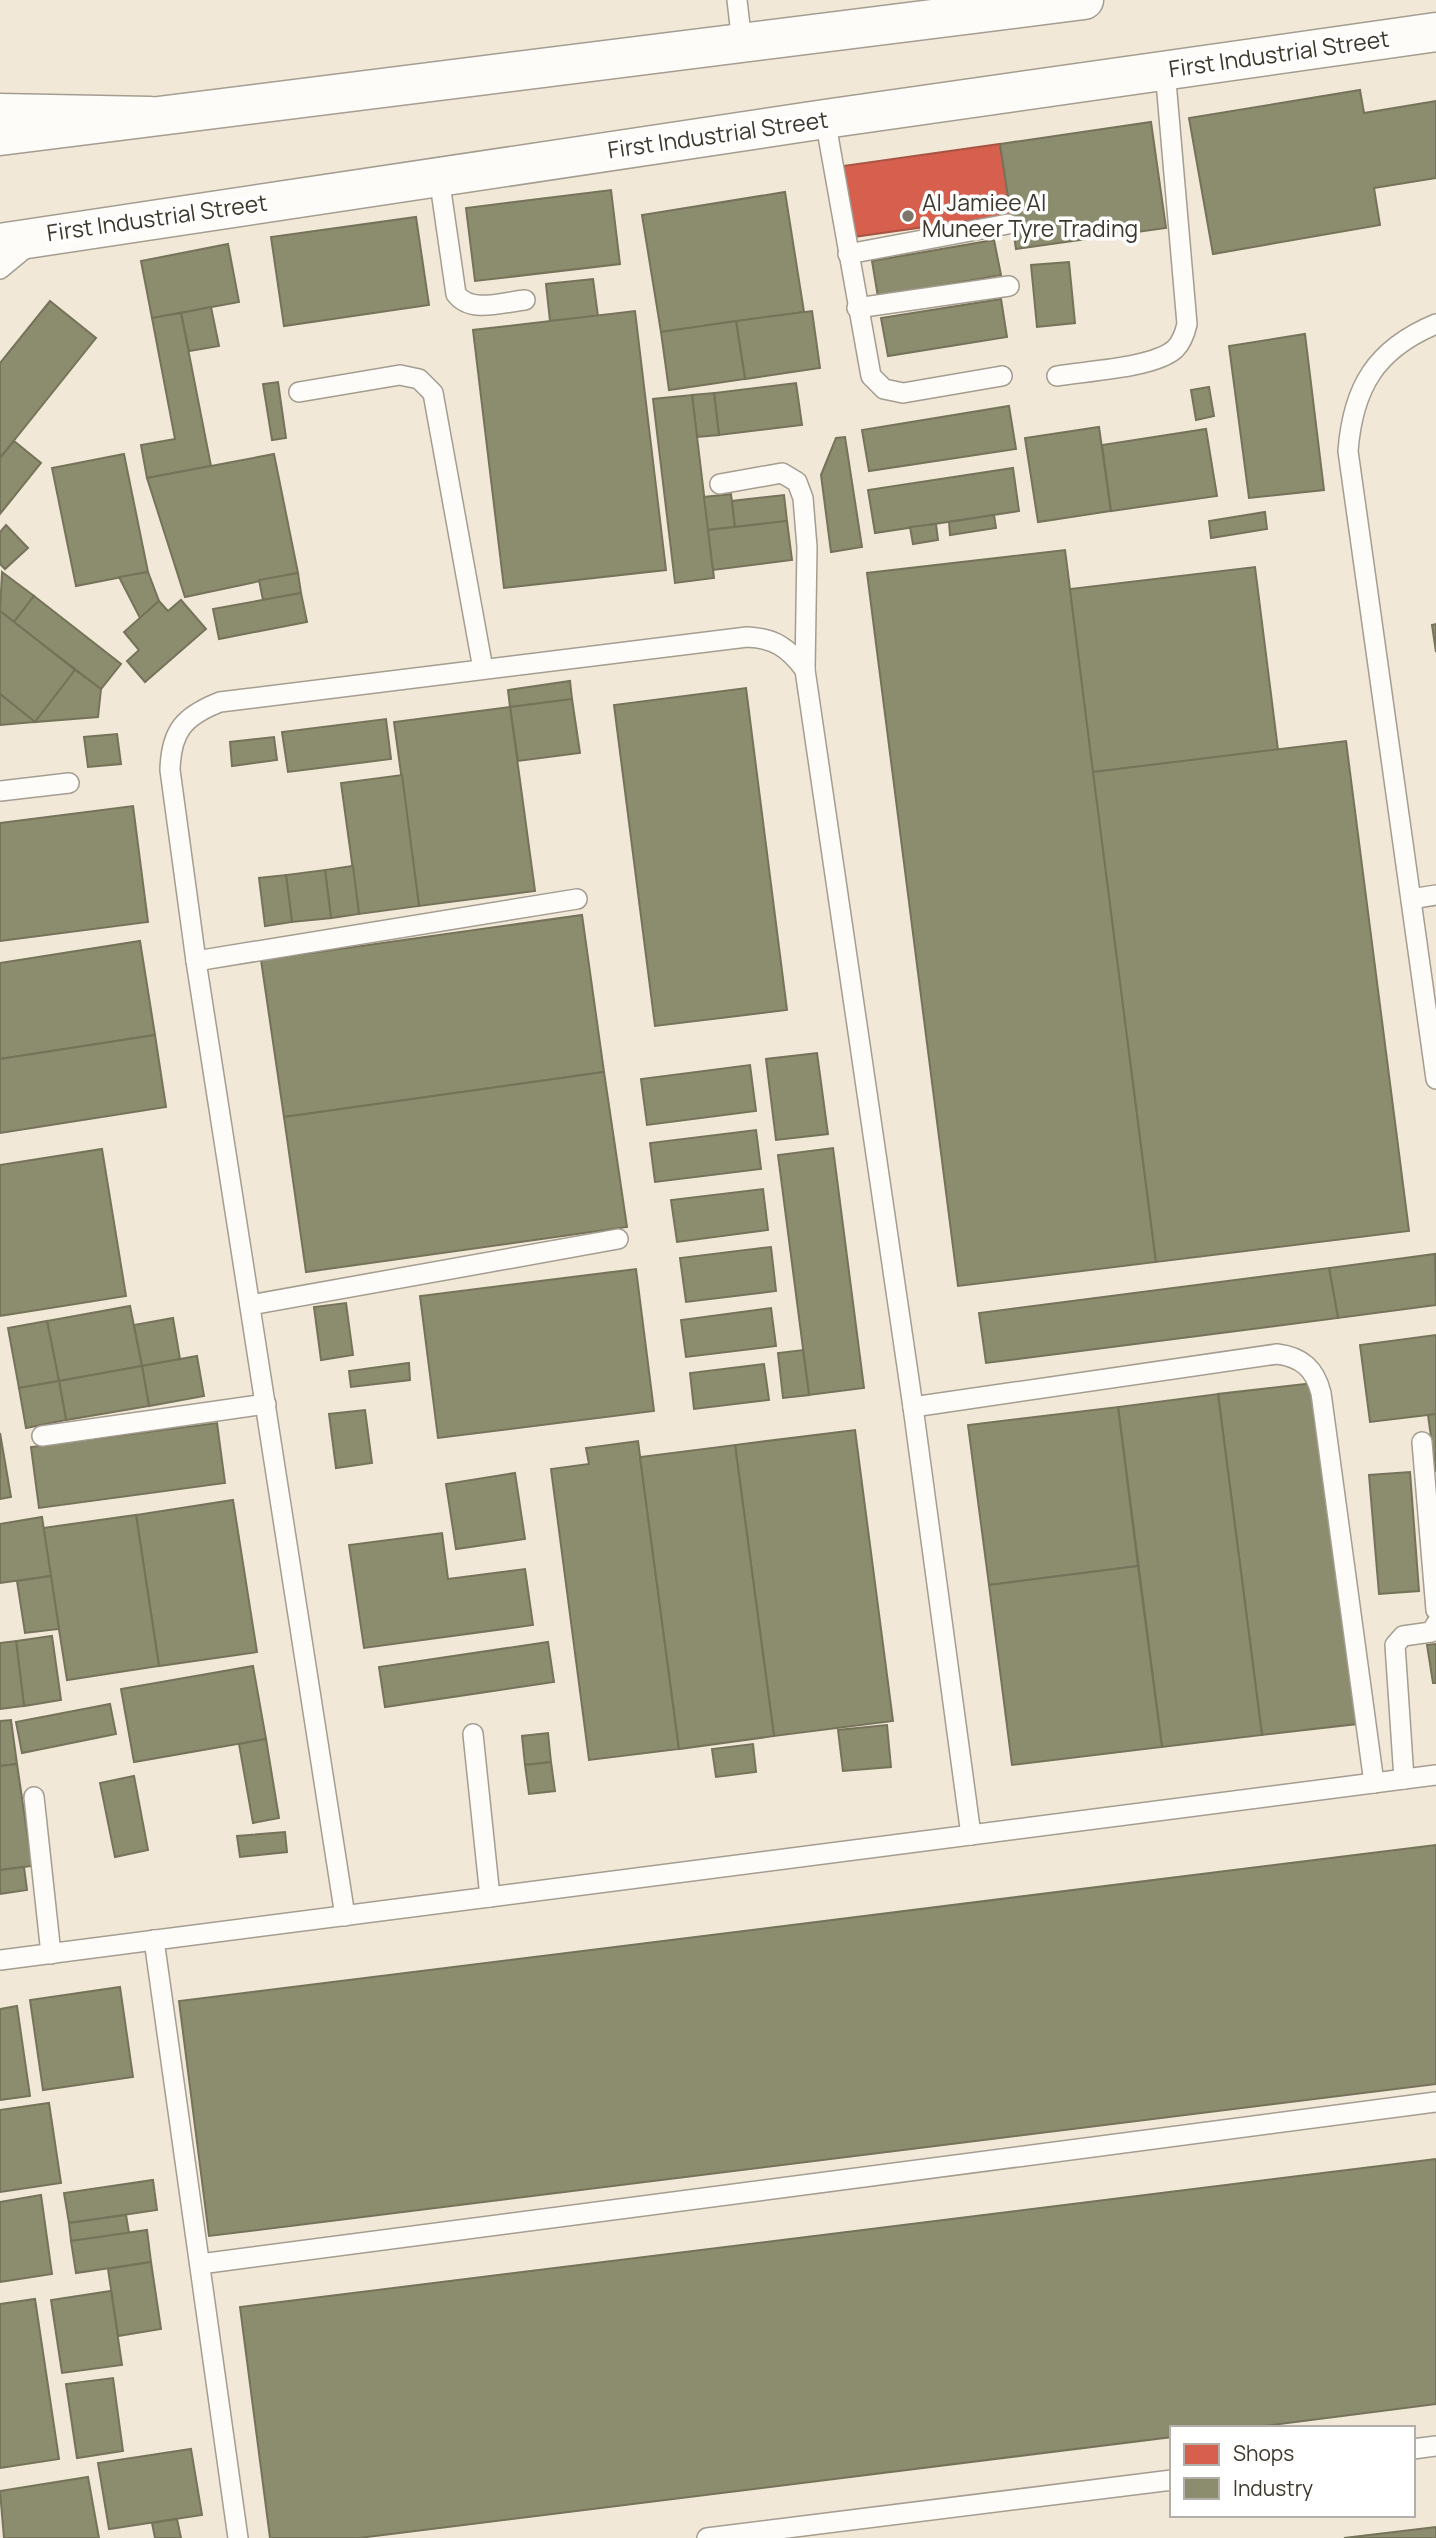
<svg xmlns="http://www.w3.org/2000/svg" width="1436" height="2538" font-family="Manrope,sans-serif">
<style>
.shops{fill:#d6604d;stroke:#a85443;stroke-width:2}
.industry{fill:#8c8c6e;stroke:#75735a;stroke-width:2}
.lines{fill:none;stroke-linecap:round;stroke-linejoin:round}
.lane-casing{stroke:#a49d90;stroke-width:22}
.secondary-casing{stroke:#a49d90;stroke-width:41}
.primary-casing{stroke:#a49d90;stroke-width:41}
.lane{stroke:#fdfcf9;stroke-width:19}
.secondary{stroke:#fdfcf9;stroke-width:38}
.primary{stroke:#fdfcf9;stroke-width:38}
.poi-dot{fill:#7d7669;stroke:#fff;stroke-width:2.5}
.labels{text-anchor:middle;stroke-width:7;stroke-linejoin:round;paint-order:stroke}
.street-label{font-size:23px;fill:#3e382d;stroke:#fff}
.poi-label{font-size:23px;fill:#3e382d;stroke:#fff;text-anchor:start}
</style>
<rect width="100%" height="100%" fill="#f2e8d8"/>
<path class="shops" d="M 1000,144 L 1011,215 L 853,237 L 843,166 Z"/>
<g class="industry">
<path d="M 1360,90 L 1364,113 L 1436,101 L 1436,178 L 1374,188 L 1380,225 L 1213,254 L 1189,118 Z"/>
<path d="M 1151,122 L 1166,228 L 1016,249 L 1000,144 Z"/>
<path d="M 611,190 L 620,264 L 475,281 L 466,208 Z"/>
<path d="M 785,192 L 804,312 L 661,332 L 642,215 Z"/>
<path d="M 416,217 L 429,305 L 284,326 L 271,237 Z"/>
<path d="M 994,240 L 1001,275 L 878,297 L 872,261 Z"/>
<path d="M 228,244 L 239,302 L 152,318 L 141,261 Z"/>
<path d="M 1069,262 L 1075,323 L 1037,327 L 1031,265 Z"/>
<path d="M 593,279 L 598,316 L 550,321 L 546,284 Z"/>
<path d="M 1001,299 L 1007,337 L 888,356 L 881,318 Z"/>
<path d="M 50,301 L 96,338 L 0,458 L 0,363 Z"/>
<path d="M 211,307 L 219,346 L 189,351 L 181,313 Z"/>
<path d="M 635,311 L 666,570 L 504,588 L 473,330 Z"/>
<path d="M 812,311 L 820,368 L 745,379 L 736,321 Z"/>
<path d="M 181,313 L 211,466 L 147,478 L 141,445 L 175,439 L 152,318 Z"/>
<path d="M 736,321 L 745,379 L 669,390 L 661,332 Z"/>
<path d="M 1305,334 L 1324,490 L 1249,498 L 1229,346 Z"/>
<path d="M 278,382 L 286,438 L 272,440 L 263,384 Z"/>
<path d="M 796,383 L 802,425 L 719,435 L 714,393 Z"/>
<path d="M 1209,387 L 1214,416 L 1196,420 L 1191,390 Z"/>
<path d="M 714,393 L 719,435 L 697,437 L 692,395 Z"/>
<path d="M 692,395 L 714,578 L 675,583 L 653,399 Z"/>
<path d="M 1009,406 L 1016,449 L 869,471 L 862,430 Z"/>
<path d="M 1099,427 L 1111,511 L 1038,522 L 1025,438 Z"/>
<path d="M 1206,429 L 1217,496 L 1111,511 L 1102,445 Z"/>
<path d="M 845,437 L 862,547 L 831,552 L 821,475 L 836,438 Z"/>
<path d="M 14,441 L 41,463 L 0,514 L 0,458 Z"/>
<path d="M 124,454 L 148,572 L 76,586 L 52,468 Z"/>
<path d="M 274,454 L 298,573 L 185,597 L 147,478 Z"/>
<path d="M 1013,468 L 1019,511 L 875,533 L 868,490 Z"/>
<path d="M 731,494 L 735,527 L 708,530 L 704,497 Z"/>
<path d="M 784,495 L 787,521 L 735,527 L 732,501 Z"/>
<path d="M 1265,512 L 1267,529 L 1211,538 L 1209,521 Z"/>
<path d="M 994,515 L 996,528 L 950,535 L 949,522 Z"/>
<path d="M 787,521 L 792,560 L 713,570 L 708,530 Z"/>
<path d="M 936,524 L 938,540 L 913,544 L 910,527 Z"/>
<path d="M 6,525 L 28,548 L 5,569 L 0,564 L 0,532 Z"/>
<path d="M 1065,550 L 1156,1262 L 958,1286 L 867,573 Z"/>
<path d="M 1255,567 L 1278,750 L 1093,772 L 1070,589 Z"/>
<path d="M 2,572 L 34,596 L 14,622 L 0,611 Z"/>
<path d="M 148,572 L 159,601 L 140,618 L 119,577 Z"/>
<path d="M 298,573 L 301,593 L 263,600 L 259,580 Z"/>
<path d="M 301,593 L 307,622 L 219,639 L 213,609 Z"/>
<path d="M 34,596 L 121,664 L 101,689 L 14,622 Z"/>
<path d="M 181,600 L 206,629 L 145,682 L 127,661 L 139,650 L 124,632 L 159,601 L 168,611 Z"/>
<path d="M 0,611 L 75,670 L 35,722 L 0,694 Z"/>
<path d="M 1436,624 L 1436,652 L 1432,625 Z"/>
<path d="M 75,670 L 101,689 L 98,717 L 35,722 Z"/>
<path d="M 570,681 L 572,699 L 510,707 L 508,690 Z"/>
<path d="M 746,688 L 787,1010 L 655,1026 L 614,705 Z"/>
<path d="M 0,694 L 35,722 L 0,725 Z"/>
<path d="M 572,699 L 580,753 L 518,761 L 510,707 Z"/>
<path d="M 510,707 L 535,891 L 419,906 L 394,722 Z"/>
<path d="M 386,719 L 391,759 L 288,772 L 282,732 Z"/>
<path d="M 117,734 L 121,764 L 88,767 L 84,737 Z"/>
<path d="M 274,737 L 277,760 L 232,766 L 230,742 Z"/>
<path d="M 1346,741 L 1409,1231 L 1156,1262 L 1093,772 Z"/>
<path d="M 402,775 L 419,906 L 359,914 L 341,783 Z"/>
<path d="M 133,806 L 148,922 L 0,941 L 0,823 Z"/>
<path d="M 353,866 L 359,914 L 331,918 L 325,870 Z"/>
<path d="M 325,870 L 331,918 L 292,922 L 286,875 Z"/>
<path d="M 286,875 L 292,922 L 265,926 L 259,878 Z"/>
<path d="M 582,915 L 604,1072 L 284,1117 L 261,960 Z"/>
<path d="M 140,941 L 155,1035 L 0,1059 L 0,963 Z"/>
<path d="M 155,1035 L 166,1107 L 0,1133 L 0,1059 Z"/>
<path d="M 817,1053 L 828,1134 L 776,1140 L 766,1059 Z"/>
<path d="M 750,1065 L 756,1111 L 647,1125 L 641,1079 Z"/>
<path d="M 604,1072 L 627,1227 L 306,1272 L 284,1117 Z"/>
<path d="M 756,1130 L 761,1169 L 655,1182 L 650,1143 Z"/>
<path d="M 833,1148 L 864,1388 L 809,1395 L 778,1155 Z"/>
<path d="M 102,1149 L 126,1296 L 0,1316 L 0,1165 Z"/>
<path d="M 763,1189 L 768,1230 L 677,1242 L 671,1200 Z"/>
<path d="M 771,1247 L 776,1291 L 686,1302 L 680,1258 Z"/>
<path d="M 1435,1254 L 1436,1305 L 1338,1318 L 1329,1268 Z"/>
<path d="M 1329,1268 L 1338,1318 L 986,1363 L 979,1313 Z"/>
<path d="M 636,1269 L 654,1411 L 438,1438 L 420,1296 Z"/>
<path d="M 346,1303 L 353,1355 L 321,1360 L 314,1307 Z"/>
<path d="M 130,1306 L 142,1366 L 59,1381 L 47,1321 Z"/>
<path d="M 771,1308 L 776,1346 L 686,1357 L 681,1320 Z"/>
<path d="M 173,1318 L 180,1359 L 142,1366 L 134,1325 Z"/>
<path d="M 47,1321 L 59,1381 L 19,1388 L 8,1328 Z"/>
<path d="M 1436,1335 L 1436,1414 L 1370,1422 L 1360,1345 Z"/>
<path d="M 803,1350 L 809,1395 L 783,1398 L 778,1353 Z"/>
<path d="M 197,1356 L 204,1396 L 149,1406 L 142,1366 Z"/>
<path d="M 409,1363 L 410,1380 L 351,1387 L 349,1371 Z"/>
<path d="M 764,1364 L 769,1400 L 694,1409 L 690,1373 Z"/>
<path d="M 142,1366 L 149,1406 L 66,1420 L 59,1381 Z"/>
<path d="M 59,1381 L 66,1420 L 26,1428 L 19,1388 Z"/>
<path d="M 1313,1383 L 1357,1724 L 1262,1735 L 1218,1394 Z"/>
<path d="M 1218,1394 L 1262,1735 L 1162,1747 L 1118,1407 Z"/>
<path d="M 1118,1407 L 1138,1566 L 989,1585 L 968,1425 Z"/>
<path d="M 365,1410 L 372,1463 L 336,1468 L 329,1414 Z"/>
<path d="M 1436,1414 L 1436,1472 L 1428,1415 Z"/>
<path d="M 217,1423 L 225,1483 L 39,1508 L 31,1447 Z"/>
<path d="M 855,1430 L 893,1721 L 774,1736 L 735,1445 Z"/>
<path d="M 0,1433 L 11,1497 L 0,1499 Z"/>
<path d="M 638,1441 L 679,1749 L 589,1760 L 551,1469 L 589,1464 L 586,1448 Z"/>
<path d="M 735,1445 L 774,1736 L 679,1749 L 640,1457 Z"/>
<path d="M 1410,1472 L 1419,1591 L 1379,1594 L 1369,1475 Z"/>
<path d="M 515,1473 L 525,1539 L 456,1549 L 446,1484 Z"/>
<path d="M 233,1500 L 257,1652 L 159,1666 L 136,1515 Z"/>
<path d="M 136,1515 L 159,1666 L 67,1680 L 43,1528 Z"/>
<path d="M 42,1517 L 51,1576 L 0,1583 L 0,1524 Z"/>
<path d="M 442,1533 L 448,1579 L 525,1569 L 533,1625 L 364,1648 L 349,1545 Z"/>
<path d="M 1138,1566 L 1162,1747 L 1012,1765 L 989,1585 Z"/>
<path d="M 51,1576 L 59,1629 L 25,1633 L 17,1581 Z"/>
<path d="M 52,1636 L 61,1700 L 24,1706 L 16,1641 Z"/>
<path d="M 16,1641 L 24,1706 L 0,1709 L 0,1643 Z"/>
<path d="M 548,1642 L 554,1682 L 385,1707 L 379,1667 Z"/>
<path d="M 1436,1644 L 1436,1683 L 1433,1683 L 1427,1645 Z"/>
<path d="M 253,1666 L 266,1739 L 134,1762 L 121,1689 Z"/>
<path d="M 110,1704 L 116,1734 L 22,1753 L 16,1722 Z"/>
<path d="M 11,1720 L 17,1764 L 0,1766 L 0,1721 Z"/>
<path d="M 887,1725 L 891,1767 L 843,1771 L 838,1730 Z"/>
<path d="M 548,1733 L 551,1762 L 525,1765 L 522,1736 Z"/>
<path d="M 266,1739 L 279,1818 L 253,1823 L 239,1744 Z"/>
<path d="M 753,1744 L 756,1772 L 716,1777 L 712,1749 Z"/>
<path d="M 551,1762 L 555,1791 L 529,1794 L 525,1765 Z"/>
<path d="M 17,1764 L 32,1866 L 0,1870 L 0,1766 Z"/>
<path d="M 134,1776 L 148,1850 L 115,1857 L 100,1783 Z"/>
<path d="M 285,1832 L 287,1852 L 240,1857 L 237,1836 Z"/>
<path d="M 1436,1845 L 1436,2084 L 209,2236 L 179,2001 Z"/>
<path d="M 24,1867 L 27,1890 L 0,1894 L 0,1870 Z"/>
<path d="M 120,1987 L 133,2077 L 43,2090 L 30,2000 Z"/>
<path d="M 17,2006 L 30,2096 L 0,2100 L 0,2009 Z"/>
<path d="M 49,2103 L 61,2183 L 0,2192 L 0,2110 Z"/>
<path d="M 1436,2159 L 1436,2404 L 1248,2428 L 1172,2428 L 1172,2437 L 359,2538 L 270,2538 L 240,2307 Z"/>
<path d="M 153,2180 L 157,2210 L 69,2223 L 64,2193 Z"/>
<path d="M 41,2195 L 52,2274 L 0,2282 L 0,2202 Z"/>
<path d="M 126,2215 L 129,2233 L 71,2241 L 69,2223 Z"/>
<path d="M 147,2230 L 151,2262 L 76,2273 L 71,2241 Z"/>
<path d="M 151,2262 L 161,2329 L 118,2336 L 108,2269 Z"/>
<path d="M 111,2291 L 122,2365 L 62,2373 L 51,2300 Z"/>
<path d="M 35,2299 L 59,2459 L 0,2468 L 0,2304 Z"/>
<path d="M 113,2378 L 123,2451 L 77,2458 L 66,2384 Z"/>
<path d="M 191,2449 L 202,2515 L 109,2529 L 98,2463 Z"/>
<path d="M 88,2477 L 99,2538 L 4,2538 L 0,2491 Z"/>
<path d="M 177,2519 L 181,2538 L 155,2538 L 152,2523 Z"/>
<path d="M 1436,2527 L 1436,2538 L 1344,2538 Z"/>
</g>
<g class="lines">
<g class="lane-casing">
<g id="lane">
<path d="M 737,0 L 742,43"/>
<path d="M 825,119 L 871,376 L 884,389 L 903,393 L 1002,376"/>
<path d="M 439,177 L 456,294 C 471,314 503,302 525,300"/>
<path d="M 848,254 L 1008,224"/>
<path d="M 0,269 L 29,245"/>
<path d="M 857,308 L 1009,286"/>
<path d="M 1436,324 C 1376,349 1353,387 1348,451 L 1436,1079"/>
<path d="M 1057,376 C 1086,371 1154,368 1175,349 C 1182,342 1185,333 1187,324 L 1165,70"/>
<path d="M 299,392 L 400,375 L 419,379 L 433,393 L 483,669"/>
<path d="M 720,484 L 782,473 L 797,482 L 803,498 L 807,547 L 805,670"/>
<path d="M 0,791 L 69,783"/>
<path d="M 1411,899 L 1436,895"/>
<path d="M 196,961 L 577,899"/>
<path d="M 250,1305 L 618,1239"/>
<path d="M 913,1407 L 1277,1354 C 1302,1357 1315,1369 1321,1393 L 1374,1783"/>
<path d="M 42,1436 L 266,1404"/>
<path d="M 1422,1442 L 1436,1610"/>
<path d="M 473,1734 L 490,1897"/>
<path d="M 1404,1779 L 1395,1645 L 1403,1636 L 1431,1632 L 1436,1624"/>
<path d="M 34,1797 L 51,1954"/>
<path d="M 345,1916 L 196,961 L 170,770 C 171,731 184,716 220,702 L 747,637 C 774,638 789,648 805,670 L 913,1407 L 971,1835"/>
<path d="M 154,1940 L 238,2538"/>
<path d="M 0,1960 L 1436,1775"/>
<path d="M 200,2264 L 1436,2102"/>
<path d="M 1413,2449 L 1436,2446"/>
<path d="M 707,2538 L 1172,2480"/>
</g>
</g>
<g class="secondary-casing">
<g id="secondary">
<path d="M 0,136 L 1084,0"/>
<path d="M 0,243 L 825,119 L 1436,32"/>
</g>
</g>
<g class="primary-casing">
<path id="primary" d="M 0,113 L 150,116"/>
</g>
<use href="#lane" class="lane"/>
<use href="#secondary" class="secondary"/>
<use href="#primary" class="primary"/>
</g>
<circle class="poi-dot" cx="908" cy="216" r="7"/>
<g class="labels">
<g class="street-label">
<text transform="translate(1279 54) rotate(-8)" y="8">First Industrial Street</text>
<text transform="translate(718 135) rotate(-8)" y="8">First Industrial Street</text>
<text transform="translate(157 218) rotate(-8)" y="8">First Industrial Street</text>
</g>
<g class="poi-label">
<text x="922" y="211">Al Jamiee Al<tspan x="922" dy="26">Muneer Tyre Trading</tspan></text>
</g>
</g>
<rect x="1170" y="2426" width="245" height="91" fill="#ffffff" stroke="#b2afab" stroke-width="2"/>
<rect x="1184" y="2444" width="35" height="21" fill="#d6604d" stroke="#b2afab" stroke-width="2"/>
<text x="1233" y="2461" font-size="21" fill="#3e382d">Shops</text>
<rect x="1184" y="2478" width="35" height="21" fill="#8c8c6e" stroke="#b2afab" stroke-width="2"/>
<text x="1233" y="2496" font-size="21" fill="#3e382d">Industry</text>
</svg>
